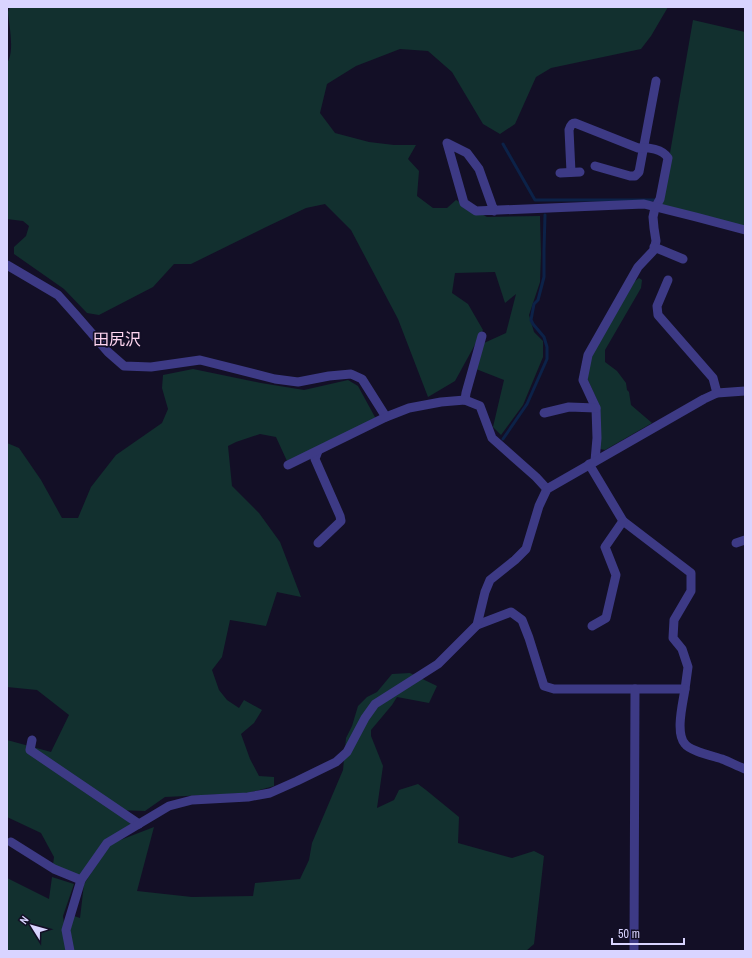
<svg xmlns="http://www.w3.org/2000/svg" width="752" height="958" font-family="'Archivo Narrow','Noto Sans JP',sans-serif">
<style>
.green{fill:#12302f}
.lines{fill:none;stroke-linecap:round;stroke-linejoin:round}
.stream{stroke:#0c2248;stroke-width:3}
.minor{stroke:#3d3a85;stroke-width:9}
.labels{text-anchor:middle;stroke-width:3.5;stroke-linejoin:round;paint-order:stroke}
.quarter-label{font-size:16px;fill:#ffd6f0;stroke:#130f26}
</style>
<rect width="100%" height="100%" fill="#130f26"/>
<g class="green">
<path d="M 10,7 L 668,7 L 651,36 L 641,49 L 551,68 L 536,77 L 515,124 L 500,134 L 483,124 L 452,72 L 428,51 L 400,49 L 356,66 L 327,84 L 320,113 L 335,133 L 369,142 L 394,145 L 416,145 L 408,159 L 419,171 L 417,196 L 433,208 L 447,208 L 456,200 L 487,217 L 540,216 L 541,254 L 540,282 L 529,315 L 534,332 L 543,341 L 543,357 L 523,405 L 501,435 L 493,427 L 504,380 L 476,369 L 484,343 L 506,333 L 516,294 L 505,303 L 495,272 L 455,273 L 452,293 L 468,304 L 483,330 L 455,381 L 428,397 L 398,319 L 351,230 L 325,204 L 306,208 L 264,228 L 191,264 L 174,264 L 153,287 L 99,315 L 87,313 L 64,289 L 14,254 L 14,247 L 26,236 L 29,226 L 23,221 L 7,219 L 7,63 C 15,52 9,25 8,12 Z"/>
<path d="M 693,20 L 745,32 L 745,228 L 661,205 Z"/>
<path d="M 639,278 L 642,280 L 641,288 L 605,350 L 605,362 L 617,371 L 626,383 L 627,390 L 629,392 L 631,405 L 652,423 L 605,450 L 600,449 L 598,402 L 588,380 L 588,368 L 593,353 L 634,282 Z"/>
<path d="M 193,369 L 261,383 L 304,390 L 348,380 L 358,386 L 376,419 L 287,461 L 276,437 L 260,434 L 236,442 L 228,446 L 232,486 L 259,513 L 280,542 L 301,597 L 277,592 L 266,626 L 230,620 L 222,657 L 212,670 L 219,690 L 227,700 L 239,708 L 244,700 L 262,710 L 254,723 L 241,734 L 250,759 L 259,776 L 274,777 L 274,786 L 248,793 L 165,797 L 145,811 L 115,810 L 132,825 L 80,876 L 53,865 L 54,857 L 41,833 L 7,817 L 7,740 L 51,752 L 69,715 L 37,690 L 7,687 L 7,443 L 19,448 L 41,480 L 62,518 L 78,518 L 91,487 L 116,455 L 162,423 L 168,409 L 162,388 L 163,375 Z"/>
<path d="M 410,673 L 437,686 L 429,703 L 397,697 L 392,705 L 371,730 L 371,736 L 383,766 L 377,808 L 394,800 L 399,790 L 418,784 L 426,790 L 459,817 L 458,843 L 512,858 L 534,851 L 544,856 L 534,944 L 526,951 L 73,951 L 68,924 L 71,915 L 80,918 L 84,884 L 110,844 L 154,827 L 137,891 L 192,897 L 253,896 L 255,883 L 300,879 L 309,860 L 312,843 L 343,770 L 346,738 L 352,726 L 358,706 L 367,697 L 377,692 L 392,674 Z"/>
<path d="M 52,877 L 74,884 L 63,916 L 68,951 L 7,951 L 7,878 L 49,899 Z"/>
</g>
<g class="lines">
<g class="stream">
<path d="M 503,144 L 535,200 L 655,200"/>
<path d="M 503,439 L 527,404 L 547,359 L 547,347 L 544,337 L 533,324 L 531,320 L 534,304 L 538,300 L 544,277 L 544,250 L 545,215"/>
</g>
<g class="minor">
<path d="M 595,166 L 630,176 L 635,176 L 639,172 L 656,81"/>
<path d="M 571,172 L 569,130 C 570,127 571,123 575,123 L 638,148 C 648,147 663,149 668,158 L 660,199 L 655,208 L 653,217 L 654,228 L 656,241 L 654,250 L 638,267 L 588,355 L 583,380 L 596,408 L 597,438 L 595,461"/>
<path d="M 560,173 L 580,172"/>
<path d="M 494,211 L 479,169 L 467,153 L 447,143 L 464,203 L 476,211 L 644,204 L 696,217 L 745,230"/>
<path d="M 654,247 L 683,259"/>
<path d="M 7,265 L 58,295 L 75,314 L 108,352 L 124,366 L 151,367 L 200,360 L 275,379 L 298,382 L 329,376 L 351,374 L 362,379 L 386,417"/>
<path d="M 668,280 L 657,306 L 658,315 L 713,378 L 717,393"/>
<path d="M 465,400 L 466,393 L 482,336"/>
<path d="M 544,413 L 569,407 L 596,408"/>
<path d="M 318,451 L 315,459 L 340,516 L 341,521 L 318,543"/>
<path d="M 288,465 L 386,417 L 409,408 L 441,402 L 465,400 L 480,406 L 492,438 L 536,477 L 547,489"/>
<path d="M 736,543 L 745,540"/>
<path d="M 477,625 L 511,612 L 522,620 L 529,638 L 544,686 L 554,689 L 685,689 L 688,667 L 682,649 L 673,638 L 674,620 L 691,591 L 691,573 L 623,521 L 589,464"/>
<path d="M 592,626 L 606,618 L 616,575 L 605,547 L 623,521"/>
<path d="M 685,689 C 683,703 675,733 685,744 C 690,751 713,756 722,759 C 730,762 737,766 745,769"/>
<path d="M 32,740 L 30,750 L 139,824"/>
<path d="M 11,842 L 54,869 L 81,880"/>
<path d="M 70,951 L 66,930 L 81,880 L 107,843 L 169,806 L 192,800 L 248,797 L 270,793 L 297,781 L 336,762 L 347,752 L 365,718 L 375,704 L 438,664 L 477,625 L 485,592 L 490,580 L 515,560 L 526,549 L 539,506 L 547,489 L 704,399 L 717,393 L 745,391"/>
<path d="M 634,951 L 635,689"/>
</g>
</g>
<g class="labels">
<g class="quarter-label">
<text x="117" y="345">田尻沢</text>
</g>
</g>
<rect width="752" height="958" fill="none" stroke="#d9d4ff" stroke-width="16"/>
<g transform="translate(32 926) rotate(307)" stroke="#130f26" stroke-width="3" paint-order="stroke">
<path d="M0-3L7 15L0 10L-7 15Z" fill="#d9d4ff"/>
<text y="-6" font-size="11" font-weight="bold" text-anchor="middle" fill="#d9d4ff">N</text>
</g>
<path d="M612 938v6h72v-6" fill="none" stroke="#d9d4ff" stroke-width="2"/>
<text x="618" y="938" font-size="12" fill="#d9d4ff" stroke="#130f26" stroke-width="3" paint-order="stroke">50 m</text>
</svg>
